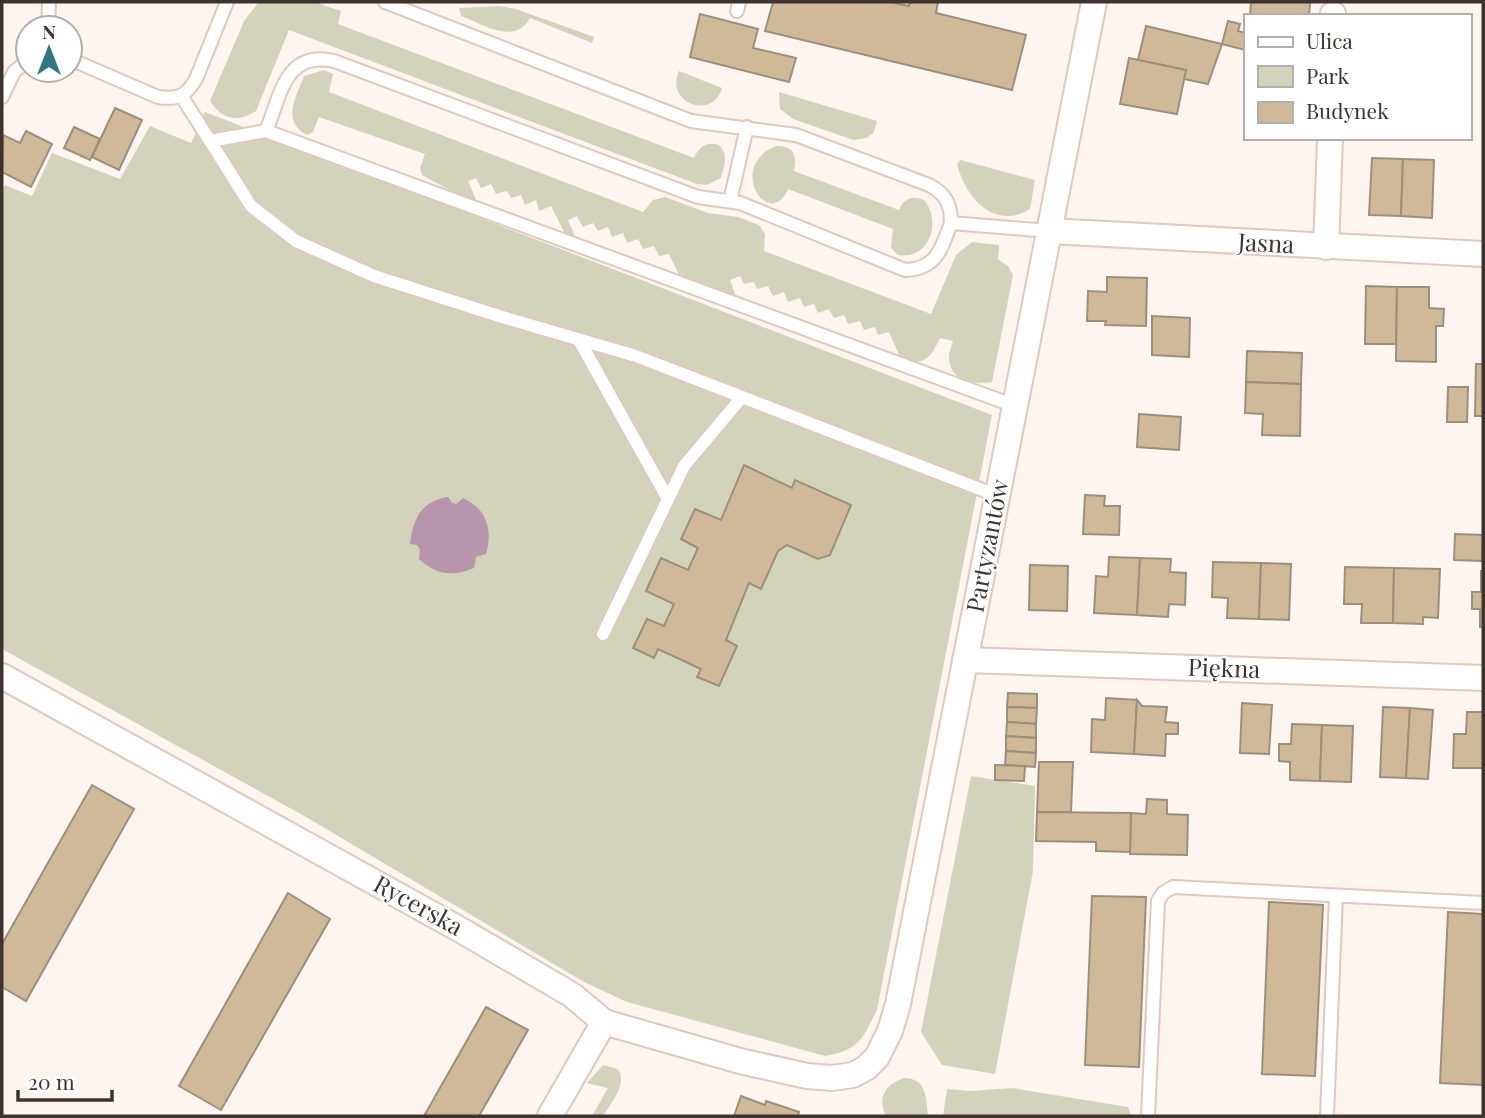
<svg xmlns="http://www.w3.org/2000/svg" width="1485" height="1118" font-family="'Playfair Display',serif">
<style>
.green{fill:#d3d3bb}
.water{fill:#b795ac}
.building{fill:#d0b999;stroke:#9c8f7c;stroke-width:2}
.lines{fill:none;stroke-linecap:round;stroke-linejoin:round}
.service-casing{stroke:#e1c8bf;stroke-width:16}
.minor-casing{stroke:#e1c8bf;stroke-width:28}
.service{stroke:#fff;stroke-width:12}
.minor{stroke:#fff;stroke-width:24}
.labels{text-anchor:middle;stroke-width:5;stroke-linejoin:round;paint-order:stroke}
.street-label{font-size:24px;fill:#3d3430;stroke:#fff}
</style>
<rect width="100%" height="100%" fill="#fef4f0"/>
<g class="green">
<path d="M 259,2 L 314,2 L 341,11 L 338,24 L 694,158 C 699,147 706,141 719,145 C 729,155 724,166 721,178 L 707,185 L 697,184 L 289,30 L 256,111 C 238,123 222,120 210,101 L 244,21 Z"/>
<path d="M 500,6 L 516,9 L 594,37 L 592,43 L 530,18 C 515,46 483,24 461,16 L 459,8 Z"/>
<path d="M 324,70 L 333,74 L 329,92 L 643,212 L 653,200 L 665,197 L 708,213 L 738,217 L 759,225 L 765,234 L 764,251 L 931,314 L 956,255 L 972,242 L 999,245 L 998,259 L 1008,266 L 1013,275 L 992,382 C 973,385 949,381 949,357 C 949,352 952,345 953,341 L 940,338 C 930,359 925,366 901,359 L 889,332 L 878,335 L 875,327 L 864,330 L 860,321 L 848,324 L 844,315 L 834,318 L 829,309 L 818,313 L 814,304 L 804,307 L 800,298 L 788,302 L 784,292 L 773,296 L 768,286 L 757,289 L 754,282 L 744,284 L 740,276 L 730,280 L 736,297 L 680,277 L 669,254 L 659,256 L 654,246 L 643,249 L 638,239 L 627,243 L 623,233 L 612,237 L 608,227 L 598,231 L 593,223 L 583,227 L 577,216 L 568,220 L 576,239 L 566,236 L 551,206 L 539,211 L 536,200 L 525,205 L 521,195 L 511,198 L 507,191 L 496,194 L 491,184 L 481,188 L 476,178 L 468,181 L 477,202 L 451,191 L 422,175 L 420,168 L 425,154 L 319,117 L 313,132 L 307,135 C 281,121 296,97 304,76 Z"/>
<path d="M 679,71 L 722,88 C 713,121 664,103 679,71 Z"/>
<path d="M 779,92 L 877,121 L 874,132 L 867,138 L 853,140 L 793,119 L 780,109 Z"/>
<path d="M 205,112 L 992,415 L 877,1010 C 862,1040 859,1050 825,1056 L 627,1002 L 584,982 L 306,817 L 2,649 L 2,190 L 5,185 L 32,196 L 52,153 L 120,179 L 150,126 L 191,143 Z"/>
<path d="M 776,146 C 795,146 797,156 794,171 L 899,210 C 904,199 912,195 924,200 C 942,221 930,260 898,255 L 891,248 L 893,229 L 788,189 C 770,232 725,167 776,146 Z"/>
<path d="M 960,160 L 1035,180 L 1030,209 C 994,231 965,197 957,164 Z"/>
<path d="M 971,776 L 1035,786 L 1033,871 L 995,1074 L 942,1065 L 921,1032 Z"/>
<path d="M 603,1065 L 618,1069 C 628,1084 611,1103 603,1116 L 592,1116 L 608,1088 L 587,1083 Z"/>
<path d="M 904,1078 C 927,1078 926,1098 928,1116 L 886,1116 C 877,1097 885,1085 904,1078 Z"/>
<path d="M 1012,1088 L 1128,1107 L 1131,1116 L 943,1116 L 947,1089 L 970,1091 Z"/>
</g>
<path class="water" d="M 448,497 L 452,503 L 456,504 L 463,498 C 487,509 493,530 486,554 L 476,557 L 474,568 C 453,577 436,575 419,559 L 420,550 L 417,545 L 410,544 C 413,519 421,501 448,497 Z"/>
<g class="building">
<path d="M 773,2 L 890,2 L 909,6 L 910,2 L 938,2 L 936,13 L 1026,35 L 1012,90 L 765,31 Z"/>
<path d="M 1251,2 L 1310,2 L 1309,16 L 1250,16 Z"/>
<path d="M 700,14 L 758,29 L 753,48 L 796,58 L 789,82 L 690,57 Z"/>
<path d="M 1228,21 L 1240,24 L 1238,31 L 1245,33 L 1245,50 L 1222,44 Z"/>
<path d="M 1146,26 L 1222,44 L 1208,84 L 1184,79 L 1186,70 L 1138,60 Z"/>
<path d="M 1129,58 L 1186,70 L 1177,114 L 1120,104 Z"/>
<path d="M 115,108 L 142,120 L 119,170 L 92,157 Z"/>
<path d="M 74,127 L 100,139 L 90,160 L 64,148 Z"/>
<path d="M 26,131 L 52,144 L 31,187 L 2,172 L 3,135 L 20,143 Z"/>
<path d="M 1372,158 L 1403,159 L 1401,216 L 1369,215 Z"/>
<path d="M 1403,159 L 1434,160 L 1432,218 L 1401,216 Z"/>
<path d="M 1107,277 L 1147,278 L 1146,326 L 1105,325 L 1106,321 L 1087,321 L 1088,291 L 1107,292 Z"/>
<path d="M 1366,286 L 1397,287 L 1396,344 L 1365,344 Z"/>
<path d="M 1397,287 L 1429,287 L 1429,308 L 1444,309 L 1443,326 L 1436,326 L 1436,362 L 1396,361 Z"/>
<path d="M 1152,316 L 1190,318 L 1189,357 L 1152,355 Z"/>
<path d="M 1247,351 L 1302,353 L 1301,384 L 1246,382 Z"/>
<path d="M 1476,364 L 1483,364 L 1483,416 L 1475,416 Z"/>
<path d="M 1246,382 L 1301,384 L 1300,436 L 1262,435 L 1263,414 L 1245,413 Z"/>
<path d="M 1448,387 L 1468,387 L 1467,422 L 1447,422 Z"/>
<path d="M 1139,414 L 1181,417 L 1179,450 L 1137,447 Z"/>
<path d="M 744,465 L 792,488 L 795,480 L 851,505 L 830,555 L 818,559 L 787,545 L 778,551 L 761,589 L 749,583 L 726,640 L 737,646 L 719,686 L 697,677 L 701,669 L 658,649 L 654,658 L 633,648 L 647,619 L 664,626 L 674,604 L 646,591 L 661,558 L 688,570 L 698,548 L 681,539 L 695,509 L 721,520 Z"/>
<path d="M 1085,495 L 1105,496 L 1104,506 L 1120,506 L 1119,535 L 1083,534 Z"/>
<path d="M 1455,534 L 1483,535 L 1482,561 L 1454,560 Z"/>
<path d="M 1109,557 L 1140,558 L 1137,615 L 1094,613 L 1096,576 L 1108,577 Z"/>
<path d="M 1140,558 L 1171,559 L 1170,572 L 1186,573 L 1185,605 L 1169,604 L 1168,617 L 1137,615 Z"/>
<path d="M 1213,562 L 1261,563 L 1259,619 L 1227,618 L 1228,598 L 1212,597 Z"/>
<path d="M 1261,563 L 1291,564 L 1289,620 L 1259,619 Z"/>
<path d="M 1030,565 L 1068,566 L 1067,611 L 1029,610 Z"/>
<path d="M 1345,567 L 1394,568 L 1393,623 L 1361,623 L 1362,604 L 1344,604 Z"/>
<path d="M 1394,568 L 1440,569 L 1438,618 L 1423,617 L 1423,624 L 1393,623 Z"/>
<path d="M 1481,571 L 1483,571 L 1483,627 L 1480,627 L 1480,609 L 1472,609 L 1472,592 L 1481,592 Z"/>
<path d="M 1008,693 L 1037,694 L 1037,708 L 1007,707 Z"/>
<path d="M 1106,698 L 1137,700 L 1134,754 L 1091,752 L 1092,719 L 1105,720 Z"/>
<path d="M 1137,700 L 1142,706 L 1167,707 L 1165,722 L 1178,723 L 1178,734 L 1166,734 L 1165,756 L 1134,754 Z"/>
<path d="M 1242,703 L 1272,705 L 1269,754 L 1240,753 Z"/>
<path d="M 1007,707 L 1037,708 L 1036,724 L 1007,722 Z"/>
<path d="M 1383,707 L 1410,708 L 1406,778 L 1380,777 Z"/>
<path d="M 1410,708 L 1433,710 L 1428,779 L 1406,778 Z"/>
<path d="M 1467,712 L 1483,712 L 1483,768 L 1453,768 L 1454,734 L 1466,734 Z"/>
<path d="M 1007,722 L 1036,724 L 1036,738 L 1006,736 Z"/>
<path d="M 1292,724 L 1322,725 L 1320,781 L 1290,780 L 1290,762 L 1279,761 L 1279,744 L 1291,744 Z"/>
<path d="M 1322,725 L 1353,726 L 1351,782 L 1320,781 Z"/>
<path d="M 1006,736 L 1036,738 L 1036,753 L 1006,751 Z"/>
<path d="M 1006,751 L 1036,753 L 1035,767 L 1005,765 Z"/>
<path d="M 1039,762 L 1073,762 L 1071,812 L 1037,812 Z"/>
<path d="M 995,765 L 1025,766 L 1024,781 L 995,780 Z"/>
<path d="M 92,785 L 134,809 L 26,1001 L 2,987 L 2,944 Z"/>
<path d="M 1147,799 L 1167,800 L 1167,814 L 1188,815 L 1187,855 L 1130,854 L 1131,813 L 1146,814 Z"/>
<path d="M 1037,812 L 1131,813 L 1130,852 L 1096,851 L 1096,842 L 1036,841 Z"/>
<path d="M 288,893 L 330,919 L 221,1110 L 179,1086 Z"/>
<path d="M 1092,896 L 1146,897 L 1139,1067 L 1085,1065 Z"/>
<path d="M 1269,902 L 1323,905 L 1315,1076 L 1262,1074 Z"/>
<path d="M 1448,912 L 1483,914 L 1483,1085 L 1440,1083 Z"/>
<path d="M 486,1007 L 528,1030 L 479,1116 L 424,1116 Z"/>
<path d="M 741,1096 L 765,1105 L 766,1101 L 799,1112 L 798,1116 L 734,1116 Z"/>
</g>
<g class="lines">
<g class="service-casing">
<g id="service">
<path d="M 385,2 L 691,121 L 796,135 L 929,185 C 946,194 951,204 951,223 L 1049,231"/>
<path d="M 737,11 L 739,2"/>
<path d="M 48,28 L 49,2"/>
<path d="M 70,59 L 158,97 C 178,100 186,96 196,79 L 227,2"/>
<path d="M 2,97 L 14,72 L 28,60"/>
<path d="M 182,97 L 210,141 L 266,131 L 1015,406"/>
<path d="M 266,131 C 281,95 285,50 334,61 L 698,197 L 740,203 L 905,270 C 937,269 941,249 951,223"/>
<path d="M 210,141 L 251,206 L 296,241 L 374,276 L 499,316 L 636,356 L 998,496"/>
<path d="M 730,201 L 747,127"/>
<path d="M 579,340 L 668,499"/>
<path d="M 603,634 L 684,466 L 742,397"/>
<path d="M 1148,1116 L 1158,901 L 1163,893 L 1173,887 L 1483,903"/>
<path d="M 1327,1116 L 1336,896"/>
</g>
</g>
<g class="minor-casing">
<g id="minor">
<path d="M 1333,16 L 1333,14"/>
<path d="M 1049,231 L 1483,254"/>
<path d="M 1326,247 L 1330,138"/>
<path d="M 965,660 L 1483,678"/>
<path d="M 2,676 L 459,929 L 572,995 L 604,1022 L 740,1061 L 807,1076 L 832,1078 L 853,1075 L 866,1068 L 877,1057 L 890,1031 L 898,1004 L 1094,2"/>
<path d="M 550,1116 L 604,1022"/>
</g>
</g>
<use href="#service" class="service"/>
<use href="#minor" class="minor"/>
</g>
<g class="labels">
<g class="street-label">
<text transform="translate(1266 244) rotate(3)" y="8">Jasna</text>
<text transform="translate(988 546) rotate(-79)" y="8">Partyzantów</text>
<text transform="translate(1224 669) rotate(2)" y="8">Piękna</text>
<text transform="translate(418 906) rotate(29)" y="8">Rycerska</text>
</g>
</g>
<rect width="1485" height="1118" fill="none" stroke="#3d3430" stroke-width="7"/>
<rect x="1244" y="14" width="228" height="126" fill="#ffffff" stroke="#b1aeac" stroke-width="2"/>
<rect x="1258" y="37" width="35" height="10" fill="#ffffff" stroke="#b1aeac" stroke-width="2"/>
<text x="1306" y="49" font-size="21" fill="#3d3430">Ulica</text>
<rect x="1258" y="66" width="35" height="21" fill="#d3d3bb" stroke="#b1aeac" stroke-width="2"/>
<text x="1306" y="84" font-size="21" fill="#3d3430">Park</text>
<rect x="1258" y="102" width="35" height="21" fill="#d0b999" stroke="#b1aeac" stroke-width="2"/>
<text x="1306" y="119" font-size="21" fill="#3d3430">Budynek</text>
<g transform="translate(49 49)"><circle r="33" fill="#ffffff" stroke="#b1aeac" stroke-width="2"/>
<path d="M0-5L12 26L0 18L-12 26Z" fill="#2f787f"/>
<text y="-10" font-size="19" font-weight="bold" text-anchor="middle" fill="#3d3430">N</text>
</g>
<path d="M18 1090v10h94v-10" fill="none" stroke="#3d3430" stroke-width="3.5"/>
<text x="28" y="1090" font-size="21" fill="#3d3430" stroke="#ffffff" stroke-width="5" paint-order="stroke">20 m</text>
</svg>
